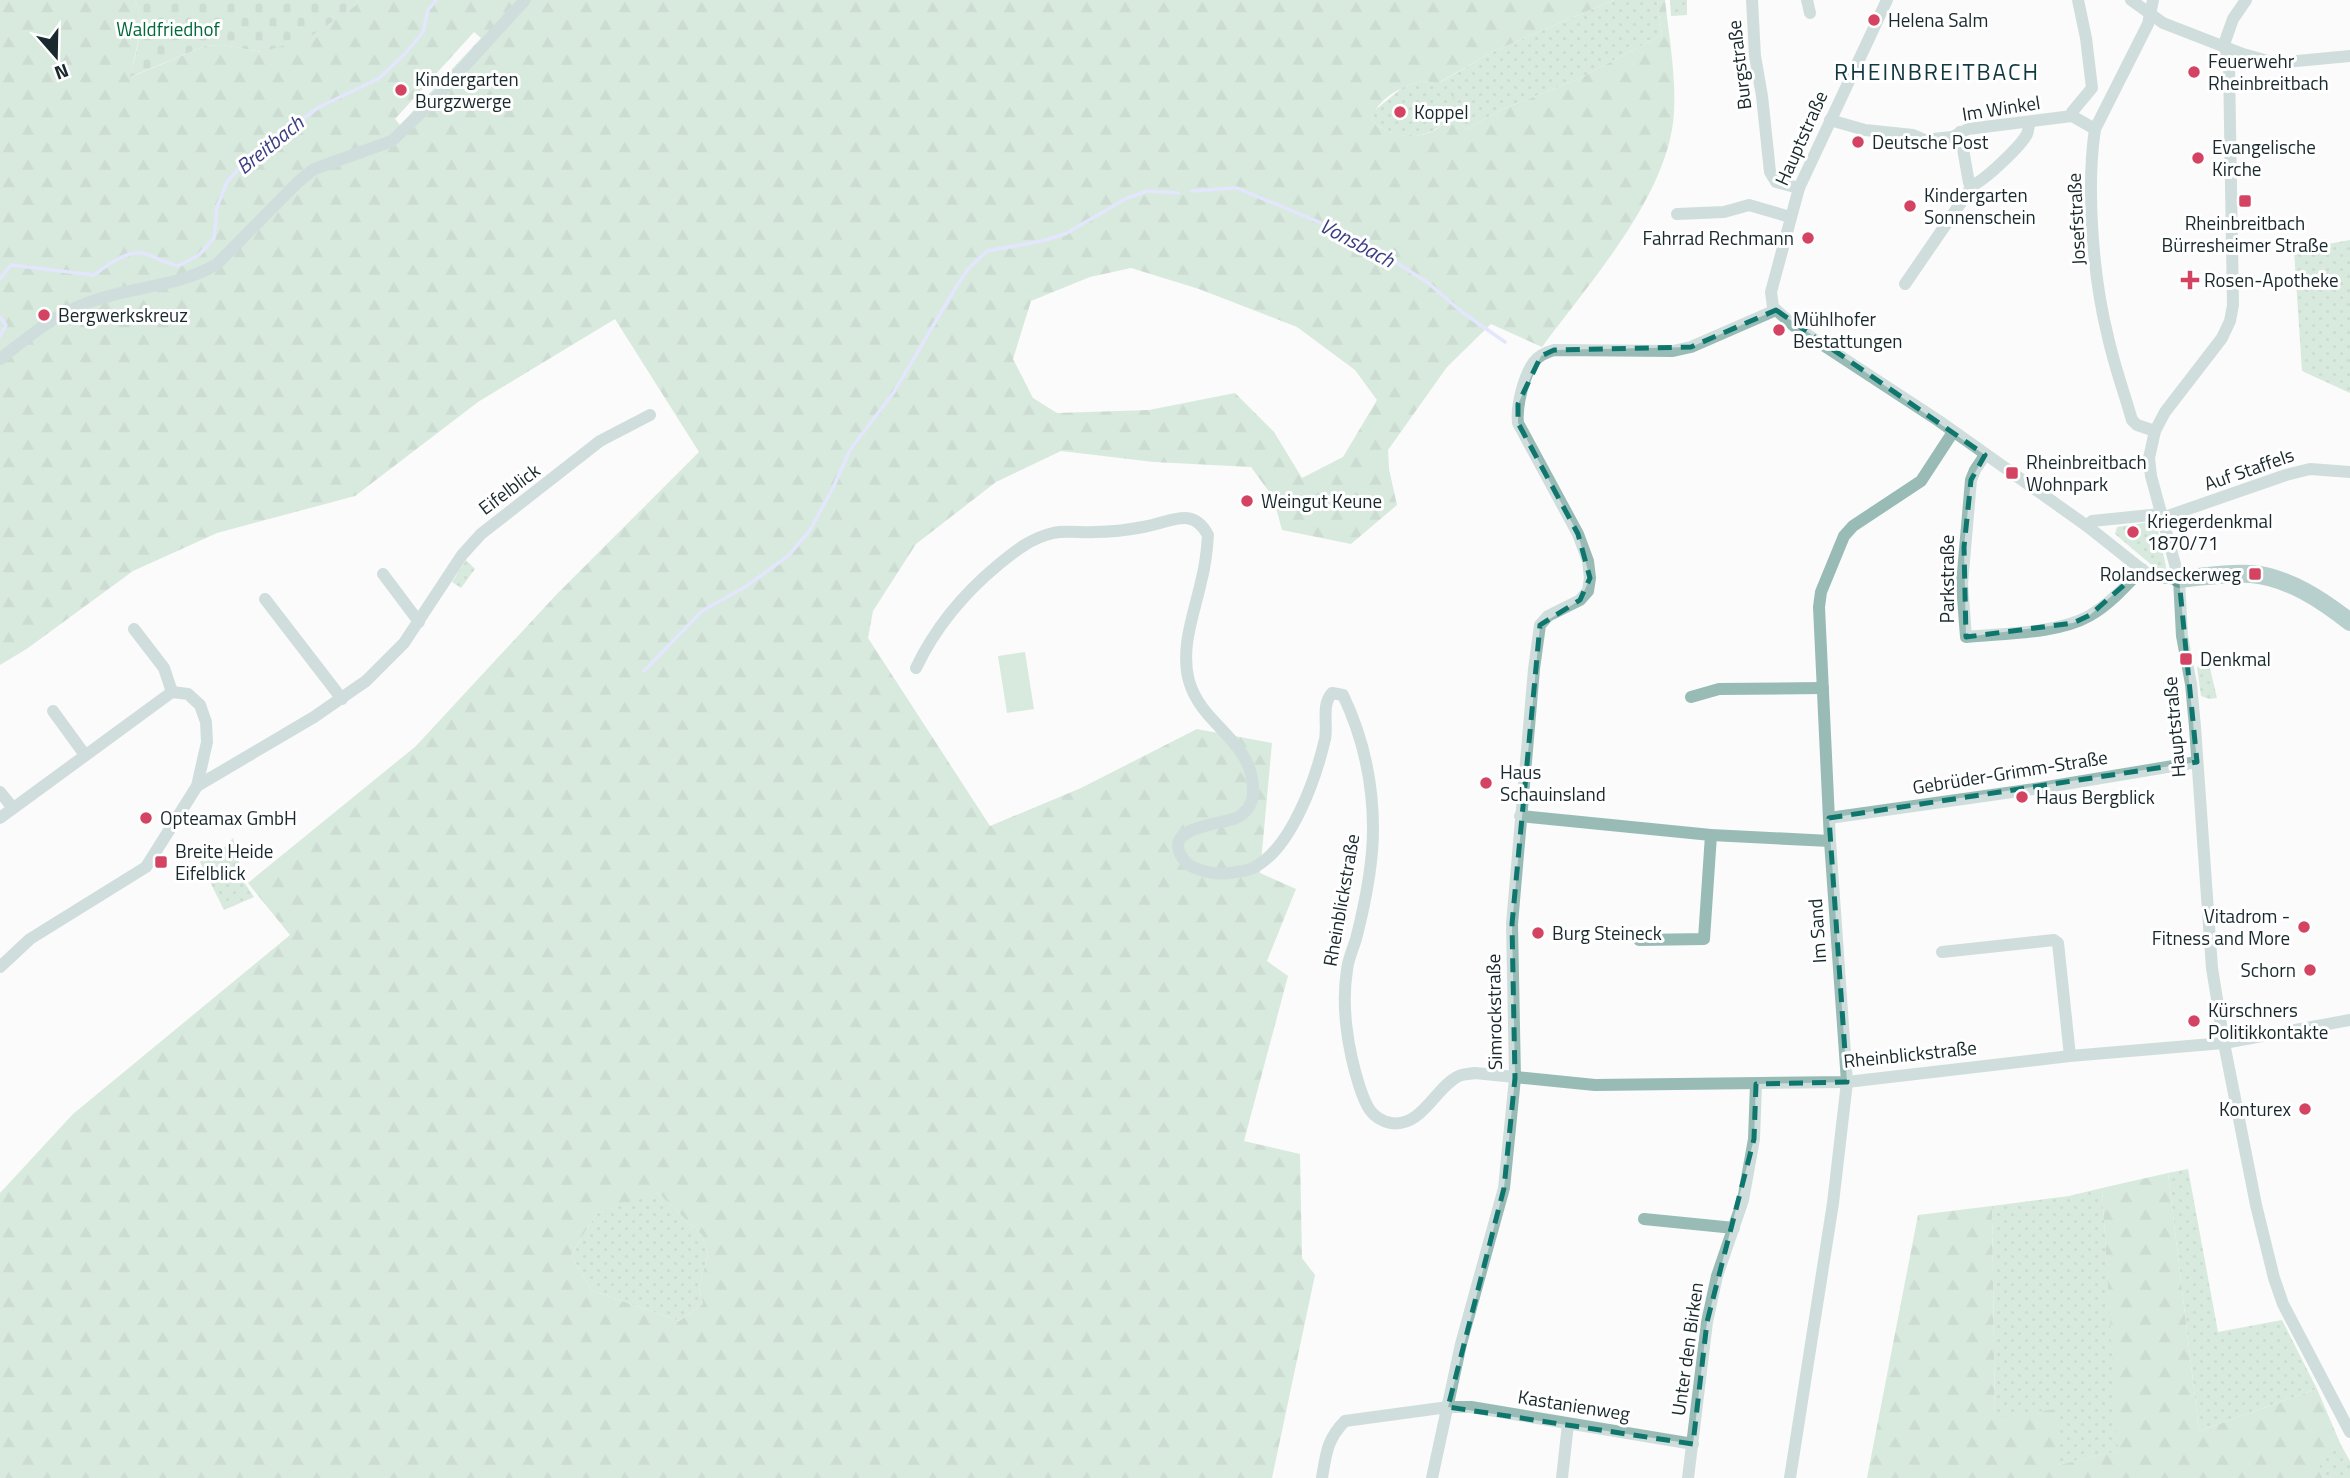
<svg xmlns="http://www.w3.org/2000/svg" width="2350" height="1478" font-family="'Titillium Web',sans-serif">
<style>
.green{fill:url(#green-dots)}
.forest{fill:url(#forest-firs);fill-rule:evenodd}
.cemetery{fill:url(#cemetery-stones)}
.pitch{fill:#acd4b9}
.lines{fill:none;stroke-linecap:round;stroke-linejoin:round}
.stream{stroke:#c6ccfc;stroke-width:3.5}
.street{stroke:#99bbb6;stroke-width:12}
.secondary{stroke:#669b95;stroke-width:18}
.marked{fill:none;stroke:#0f766e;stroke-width:5;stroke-dasharray:14 9;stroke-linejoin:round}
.poi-dot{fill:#d44462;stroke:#fff;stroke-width:2.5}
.labels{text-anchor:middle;stroke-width:6;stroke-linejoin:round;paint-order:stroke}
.poi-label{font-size:19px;fill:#19292d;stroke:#fff;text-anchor:start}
.park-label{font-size:19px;fill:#00693a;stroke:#fff}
.street-label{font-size:19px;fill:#19292d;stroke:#fff}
.water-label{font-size:21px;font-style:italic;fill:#3d3f84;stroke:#fff}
.quarter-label{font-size:23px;letter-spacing:2px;fill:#113740;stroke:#fff}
</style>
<defs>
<pattern id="green-dots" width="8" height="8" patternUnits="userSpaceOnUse" patternTransform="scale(1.75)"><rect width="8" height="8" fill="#acd4b9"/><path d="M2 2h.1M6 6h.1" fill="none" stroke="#93b69f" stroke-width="1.8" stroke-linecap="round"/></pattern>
<pattern id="forest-firs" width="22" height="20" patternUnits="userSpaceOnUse" patternTransform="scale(1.75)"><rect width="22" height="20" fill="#acd4b9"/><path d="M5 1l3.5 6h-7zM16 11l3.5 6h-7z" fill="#93b69f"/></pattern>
<pattern id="cemetery-stones" width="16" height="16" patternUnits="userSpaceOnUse" patternTransform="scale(1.75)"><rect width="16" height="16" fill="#acd4b9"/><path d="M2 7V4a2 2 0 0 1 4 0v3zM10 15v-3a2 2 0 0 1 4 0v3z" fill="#93b69f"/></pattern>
</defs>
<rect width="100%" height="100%" fill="#fbfbfb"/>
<g class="green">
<path d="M 1614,0 L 1657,0 L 1662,35 L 1576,80 L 1503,109 L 1466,129 L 1453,115 C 1429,141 1399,144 1371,120 L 1374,111 L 1403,87 L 1421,81 L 1439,83 L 1492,52 Z"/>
<path d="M 1670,0 L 1687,0 L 1687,15 L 1671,16 Z"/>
<path d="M 2350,240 L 2350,393 L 2302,371 L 2294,250 Z"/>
<path d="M 2156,521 L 2167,571 L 2161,573 L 2115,534 L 2117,527 Z"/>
<path d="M 466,560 L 475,569 L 461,588 L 452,582 Z"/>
<path d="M 2209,664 L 2217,698 L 2209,699 L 2201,696 L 2197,667 Z"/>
<path d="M 233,838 L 244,882 L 254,897 L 224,910 L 200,862 L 208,851 L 221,851 Z"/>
<path d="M 2188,1169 L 2218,1332 L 2282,1320 L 2317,1389 L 2199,1431 L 2168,1173 Z"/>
<path d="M 2102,1188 L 2119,1451 L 2058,1465 L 1995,1418 L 1992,1206 L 2069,1196 Z"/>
<path d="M 656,1191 L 702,1235 L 708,1254 L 699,1288 L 703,1304 L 679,1321 L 591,1290 L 571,1255 L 596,1214 Z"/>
<path d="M 2341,1445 L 2350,1461 L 2350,1478 L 2323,1478 L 2317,1459 Z"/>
</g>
<g class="forest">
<path d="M 0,0 L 135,0 C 147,27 134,50 131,77 L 205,46 L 223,45 L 262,52 L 355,6 L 358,0 L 1614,0 L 1492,52 L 1440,82 C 1452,92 1456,99 1454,115 L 1466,129 L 1503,109 L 1576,80 L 1662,35 L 1657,0 L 1665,0 C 1669,37 1676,75 1674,112 C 1670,194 1589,283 1542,347 L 1491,324 L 1447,367 L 1388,450 L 1389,469 L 1397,505 L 1351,544 L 1282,530 L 1273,497 L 1251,467 L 1154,462 L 1061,451 L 996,482 L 916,544 L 873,611 L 868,638 L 990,826 L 1081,788 L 1197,729 L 1272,743 L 1260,873 L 1296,889 L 1267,961 L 1288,976 L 1244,1141 L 1300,1154 L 1302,1258 L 1315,1275 L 1272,1478 L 0,1478 L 0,1193 L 73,1114 L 290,935 L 248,883 L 416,746 L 556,595 L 699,452 L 615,319 L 478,402 L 355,496 L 217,533 L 133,571 L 28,648 L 0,665 ZM 474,32 L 481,38 L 400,125 L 395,119 ZM 1421,81 C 1496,85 1431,171 1371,120 C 1378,98 1400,87 1421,81 ZM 1131,268 L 1199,289 L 1297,327 L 1355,370 L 1377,400 L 1343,457 L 1302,478 L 1274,432 L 1235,393 L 1149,410 L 1057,413 L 1033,398 L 1013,359 L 1031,301 L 1090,277 ZM 657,1192 L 702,1235 L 708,1254 L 699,1288 L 703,1304 L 679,1321 L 591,1290 L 571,1255 L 596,1214 Z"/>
<path d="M 2168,1173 L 2199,1431 L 2317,1389 L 2341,1445 L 2318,1459 L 2323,1478 L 1867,1478 L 1918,1215 L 1992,1206 L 1995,1418 L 2056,1409 L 2058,1465 L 2118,1451 L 2102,1188 Z"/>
</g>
<path class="cemetery" d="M 135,0 L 358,0 L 355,6 L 308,38 L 262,52 L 223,45 L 205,46 L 130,77 C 136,51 146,26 135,0 Z"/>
<path class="pitch" d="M 1025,652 L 1034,709 L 1007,713 L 998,656 Z"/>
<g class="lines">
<g class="stream">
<path d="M 1191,191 L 1237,188 L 1355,237 L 1427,282 L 1462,312 L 1505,342"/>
<path d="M 0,279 L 11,265 L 94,275 C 107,265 130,248 146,254 C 157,258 166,263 178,266 L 199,255 L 214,238 L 217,207 L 227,182 L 246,161 L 319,107 L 378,79 L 404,55 L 423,32 L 428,10 L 436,0"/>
<path d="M 0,317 L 6,325 L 0,336"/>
<path d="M 644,671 L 702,611 L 745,587 L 788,556 L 810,530 L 833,488 L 850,450 L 894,392 L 956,287 L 968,269 L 987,251 L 1042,241 L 1065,234 L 1127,198 L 1148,191 L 1178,193"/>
</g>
<g class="street">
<path d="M 1752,0 L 1755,56 L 1762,96 L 1770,172 L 1776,182 L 1799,188"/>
<path d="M 1807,0 L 1810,13"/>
<path d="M 1887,0 L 1799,188 L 1771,292 L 1773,307 L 1794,326 L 1939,421 L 2087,526 L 2150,576 L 2179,579"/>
<path d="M 2131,0 L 2163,23 L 2243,54 L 2275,63 L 2350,56"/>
<path d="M 2153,0 L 2148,24 L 2095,129 C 2086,189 2093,278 2108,337 C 2114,365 2124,392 2132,420 L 2137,425 L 2155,431"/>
<path d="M 2223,47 L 2229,58 L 2229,66 L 2233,305 L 2230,321 L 2222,338 L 2165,412 L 2155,431 L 2149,458 L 2151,476 L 2179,579 L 2182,636 L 2191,684 L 2195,727 L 2212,968 L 2224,1043 L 2256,1205 L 2274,1278 L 2283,1304 L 2350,1432"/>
<path d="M 2223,47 L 2233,19 L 2246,0"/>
<path d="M 2072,116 L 2072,112 L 2092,88 L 2086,38 L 2078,0"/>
<path d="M 1830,120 L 1865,130 L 1913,135 L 1924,140 L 1952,137 L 1968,129 L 2072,116 L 2095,129"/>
<path d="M 1960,132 L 1969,183 L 1973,185"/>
<path d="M 1677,214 L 1724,212 L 1749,205 L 1790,217"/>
<path d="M 1905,284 L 1973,185 C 1985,180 2021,146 2027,134 C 2028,132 2029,125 2029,123"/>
<path d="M 0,359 C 35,332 59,310 102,298 C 141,286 182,285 217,264 L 298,182 L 314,169 L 392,141 L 432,102 L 525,0"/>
<path d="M 1985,455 L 1975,470 L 1971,480 L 1962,584 L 1966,637 C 2004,633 2057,634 2089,616 C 2109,605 2127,585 2142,569"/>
<path d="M 2162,518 L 2286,475 L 2310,469 L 2350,472"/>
<path d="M 2087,526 L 2092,521 L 2161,514"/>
<path d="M 383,574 L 419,622"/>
<path d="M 265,599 L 342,699"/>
<path d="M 134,629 L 164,668 L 172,692"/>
<path d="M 916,668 C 936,626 963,594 998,565 C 1015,551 1031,538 1053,533 C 1066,530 1082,533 1095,532 C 1111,532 1128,530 1143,527 C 1170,523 1192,505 1208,535 C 1207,551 1205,567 1201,582 C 1194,614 1180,648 1189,681 C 1202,727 1255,741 1253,793 C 1253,803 1246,814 1236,818 C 1220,825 1157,827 1185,861 C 1193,871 1217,875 1229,873 C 1238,872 1248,871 1255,867 C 1292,847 1316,778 1325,739 C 1328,724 1321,705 1332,693 L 1343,695 C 1363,737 1373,782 1373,829 C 1373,865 1365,904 1356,939 C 1353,949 1348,959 1347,970 C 1341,1007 1348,1050 1359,1085 C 1365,1103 1370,1119 1391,1123 C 1422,1128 1436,1086 1459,1076 C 1463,1074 1470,1074 1475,1073 L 1595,1085 L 1847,1082 L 2070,1056 L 2224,1043 L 2350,1020"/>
<path d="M 1691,697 L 1719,689 L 1823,688"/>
<path d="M 53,711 L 85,755"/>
<path d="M 197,786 L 314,717 L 366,681 L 404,643 L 462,555 L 481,534 L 600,441 L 650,415"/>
<path d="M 0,792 L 13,808"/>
<path d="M 1520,816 L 1711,835 L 1830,841"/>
<path d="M 0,818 L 172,692 L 188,694 L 200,705 L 206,722 L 207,742 L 197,786 L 146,867 L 30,939 L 0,967"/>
<path d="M 1829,818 L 2041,788 L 2197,762"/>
<path d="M 1639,940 L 1704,939 L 1711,835"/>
<path d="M 1942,952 L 2054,940 L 2058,943 L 2070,1056"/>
<path d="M 1644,1219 L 1734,1228"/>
<path d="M 1322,1478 C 1326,1454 1327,1439 1345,1421 L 1448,1407 L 1471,1407 L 1693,1444"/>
<path d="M 1432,1478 L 1461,1344 L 1504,1188 L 1515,1078 L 1512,924 L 1534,669 L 1540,625 L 1548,616 L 1580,600 L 1588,591 L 1590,578 L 1588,561 L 1578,534 L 1518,423 C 1516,406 1524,375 1534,362 C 1539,355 1547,352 1554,350 L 1673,351 L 1691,347 L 1776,310"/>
<path d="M 1562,1478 L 1568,1424"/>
<path d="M 1688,1478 L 1707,1322 L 1717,1276 L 1743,1200 L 1754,1139 L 1756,1084"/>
<path d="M 1790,1478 L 1833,1203 L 1847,1082 L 1830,841 L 1819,607 L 1821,592 L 1844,536 L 1853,526 L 1921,481 L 1953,432"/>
</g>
<path class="secondary" d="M 2179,579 C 2203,577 2228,572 2251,574 C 2288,577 2322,600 2350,622"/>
</g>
<path d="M0 0H2350V1478H0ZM 1776,310 L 1985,455 L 1971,480 L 1964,547 L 1966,637 L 2073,623 L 2090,615 L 2142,569 L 2159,579 L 2179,579 L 2197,762 L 1829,818 L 1847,1082 L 1756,1084 L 1754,1139 L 1707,1322 L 1693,1444 L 1448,1407 L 1504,1188 L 1515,1078 L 1512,924 L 1540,625 L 1580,600 L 1590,578 L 1578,534 L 1518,423 L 1518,404 L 1541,356 L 1554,350 L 1691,347 Z" fill="#fbfbfb" fill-opacity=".55" fill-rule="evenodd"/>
<path class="marked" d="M 1776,310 L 1985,455 L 1971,480 L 1964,547 L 1966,637 L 2073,623 L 2090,615 L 2142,569 L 2159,579 L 2179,579 L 2197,762 L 1829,818 L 1847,1082 L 1756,1084 L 1754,1139 L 1707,1322 L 1693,1444 L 1448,1407 L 1504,1188 L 1515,1078 L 1512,924 L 1540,625 L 1580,600 L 1590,578 L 1578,534 L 1518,423 L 1518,404 L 1541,356 L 1554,350 L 1691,347 Z"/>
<g class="poi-dot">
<circle cx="1874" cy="20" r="7"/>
<circle cx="2194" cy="72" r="7"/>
<circle cx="401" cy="90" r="7"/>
<circle cx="1400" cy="112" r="7"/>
<circle cx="1858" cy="142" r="7"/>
<circle cx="2198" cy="158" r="7"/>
<rect x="2238" y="194" width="14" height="14" rx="3.5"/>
<circle cx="1910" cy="206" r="7"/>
<circle cx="1808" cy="238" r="7"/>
<path d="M2186.5 269.5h7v7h7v7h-7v7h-7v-7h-7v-7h7z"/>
<circle cx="44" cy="315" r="7"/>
<circle cx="1779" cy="330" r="7"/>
<rect x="2005" y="466" width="14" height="14" rx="3.5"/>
<circle cx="1247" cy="501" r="7"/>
<circle cx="2133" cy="532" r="7"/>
<rect x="2248" y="567" width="14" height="14" rx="3.5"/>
<rect x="2179" y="652" width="14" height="14" rx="3.5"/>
<circle cx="1486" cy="783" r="7"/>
<circle cx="2022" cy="797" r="7"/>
<circle cx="146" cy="818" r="7"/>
<rect x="154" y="855" width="14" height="14" rx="3.5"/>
<circle cx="2304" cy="927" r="7"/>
<circle cx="1538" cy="933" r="7"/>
<circle cx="2310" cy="970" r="7"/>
<circle cx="2194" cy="1021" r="7"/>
<circle cx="2305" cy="1109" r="7"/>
</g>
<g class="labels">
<g class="poi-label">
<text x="1888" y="27">Helena Salm</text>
<text x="2208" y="68">Feuerwehr<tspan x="2208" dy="22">Rheinbreitbach</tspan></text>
<text x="415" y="86">Kindergarten<tspan x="415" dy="22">Burgzwerge</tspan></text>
<text x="1414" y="119">Koppel</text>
<text x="1872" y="149">Deutsche Post</text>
<text x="2212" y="154">Evangelische<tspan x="2212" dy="22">Kirche</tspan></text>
<text x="1924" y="202">Kindergarten<tspan x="1924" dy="22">Sonnenschein</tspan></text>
<text x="2245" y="230" text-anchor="middle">Rheinbreitbach<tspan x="2245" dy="22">Bürresheimer Straße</tspan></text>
<text x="1794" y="245" text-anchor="end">Fahrrad Rechmann</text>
<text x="2204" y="287">Rosen-Apotheke</text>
<text x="58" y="322">Bergwerkskreuz</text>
<text x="1793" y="326">Mühlhofer<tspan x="1793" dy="22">Bestattungen</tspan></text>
<text x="2026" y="469">Rheinbreitbach<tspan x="2026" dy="22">Wohnpark</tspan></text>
<text x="1261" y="508">Weingut Keune</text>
<text x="2147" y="528">Kriegerdenkmal<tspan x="2147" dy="22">1870/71</tspan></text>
<text x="2241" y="581" text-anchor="end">Rolandseckerweg</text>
<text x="2200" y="666">Denkmal</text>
<text x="1500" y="779">Haus<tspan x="1500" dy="22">Schauinsland</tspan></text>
<text x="2036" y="804">Haus Bergblick</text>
<text x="160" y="825">Opteamax GmbH</text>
<text x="175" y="858">Breite Heide<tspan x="175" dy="22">Eifelblick</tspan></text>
<text x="2290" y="923" text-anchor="end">Vitadrom -<tspan x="2290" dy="22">Fitness and More</tspan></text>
<text x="1552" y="940">Burg Steineck</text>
<text x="2296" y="977" text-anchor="end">Schorn</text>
<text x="2208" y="1017">Kürschners<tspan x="2208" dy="22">Politikkontakte</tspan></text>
<text x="2291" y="1116" text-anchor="end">Konturex</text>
</g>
<g class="park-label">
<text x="168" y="36">Waldfriedhof</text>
</g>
<g class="street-label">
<text transform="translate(1739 65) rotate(-97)" y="7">Burgstraße</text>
<text transform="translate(2001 108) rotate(-9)" y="7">Im Winkel</text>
<text transform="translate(1801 138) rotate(-66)" y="7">Hauptstraße</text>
<text transform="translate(2076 219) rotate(-93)" y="7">Josefstraße</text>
<text transform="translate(2249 469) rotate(-19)" y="7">Auf Staffels</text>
<text transform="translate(509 489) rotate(-37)" y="7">Eifelblick</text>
<text transform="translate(1947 579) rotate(-90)" y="7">Parkstraße</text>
<text transform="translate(2174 727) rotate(-95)" y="7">Hauptstraße</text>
<text transform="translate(2010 772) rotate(-9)" y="7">Gebrüder-Grimm-Straße</text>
<text transform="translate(1341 900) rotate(-80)" y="7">Rheinblickstraße</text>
<text transform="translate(1817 931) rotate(-94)" y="7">Im Sand</text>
<text transform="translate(1494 1012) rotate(-91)" y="7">Simrockstraße</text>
<text transform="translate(1910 1054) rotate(-6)" y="7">Rheinblickstraße</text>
<text transform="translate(1687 1349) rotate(-82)" y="7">Unter den Birken</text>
<text transform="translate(1574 1405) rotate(9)" y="7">Kastanienweg</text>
</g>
<g class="water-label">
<text transform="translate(270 145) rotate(-39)" y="7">Breitbach</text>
<text transform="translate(1357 243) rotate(28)" y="7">Vonsbach</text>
</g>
<g class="quarter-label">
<text x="1937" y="80">RHEINBREITBACH</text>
</g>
</g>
<g transform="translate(56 56) rotate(160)" stroke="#ffffff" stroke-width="5" paint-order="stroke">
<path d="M0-5L12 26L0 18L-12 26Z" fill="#19292d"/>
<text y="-10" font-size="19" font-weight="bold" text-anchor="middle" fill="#19292d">N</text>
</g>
</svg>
